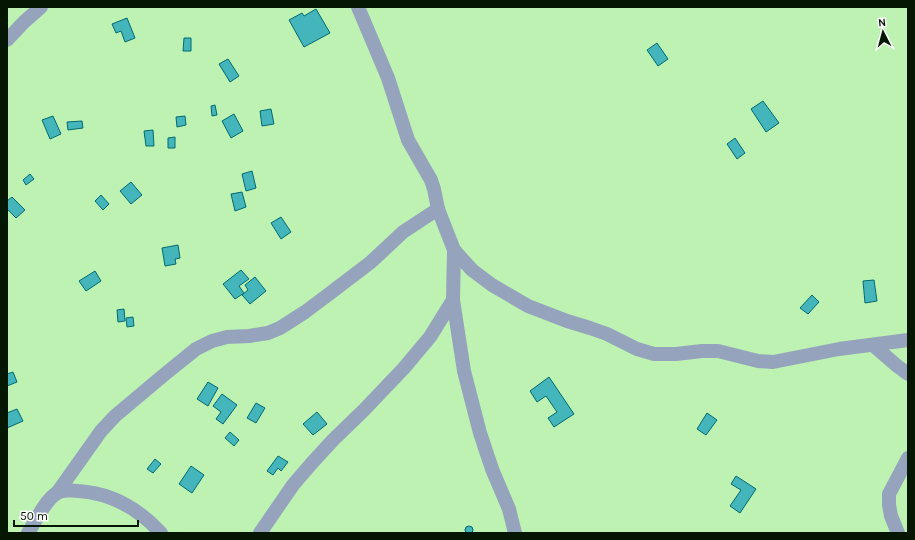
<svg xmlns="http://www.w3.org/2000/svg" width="915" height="540" font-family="Karla,sans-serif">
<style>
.building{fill:#44b5bb;stroke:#026a6e}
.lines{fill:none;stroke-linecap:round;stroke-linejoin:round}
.minor{stroke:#95a4bc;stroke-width:14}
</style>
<rect width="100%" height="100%" fill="#bdf2b3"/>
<g class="building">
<path d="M 316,9 L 330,33 L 304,47 L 289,20 L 302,13 L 304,16 Z"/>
<path d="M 127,18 L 135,38 L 125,42 L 121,31 L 116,33 L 112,24 Z"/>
<path d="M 184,38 L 191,38 L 191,51 L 183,51 Z"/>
<path d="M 657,43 L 668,59 L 658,66 L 647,50 Z"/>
<path d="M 228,59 L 239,76 L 230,82 L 219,64 Z"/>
<path d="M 763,101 L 779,123 L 766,132 L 751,109 Z"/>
<path d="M 215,105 L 217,115 L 212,116 L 211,106 Z"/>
<path d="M 271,109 L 274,124 L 262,126 L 260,111 Z"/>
<path d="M 234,114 L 243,131 L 231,138 L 222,121 Z"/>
<path d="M 53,116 L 61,134 L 50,139 L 42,120 Z"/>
<path d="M 185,116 L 186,125 L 177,127 L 176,117 Z"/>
<path d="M 82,121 L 83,128 L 68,130 L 67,122 Z"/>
<path d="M 153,130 L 154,146 L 146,146 L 144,131 Z"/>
<path d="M 175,137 L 175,148 L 168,148 L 168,138 Z"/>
<path d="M 735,138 L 745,153 L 737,159 L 727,144 Z"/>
<path d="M 252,171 L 256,188 L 246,191 L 242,174 Z"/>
<path d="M 30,174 L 34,179 L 26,185 L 23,180 Z"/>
<path d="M 131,182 L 142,195 L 131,204 L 120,191 Z"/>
<path d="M 242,192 L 246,207 L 235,211 L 231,194 Z"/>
<path d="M 101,195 L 109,204 L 103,210 L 95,201 Z"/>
<path d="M 12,197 L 25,210 L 16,218 L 7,209 L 7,201 Z"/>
<path d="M 281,217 L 291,232 L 281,239 L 271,223 Z"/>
<path d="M 178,245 L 180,258 L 175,259 L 176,264 L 165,266 L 162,248 Z"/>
<path d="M 241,270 L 249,279 L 239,286 L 244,293 L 235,299 L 223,284 Z"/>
<path d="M 95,271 L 101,281 L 86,291 L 79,281 Z"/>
<path d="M 255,277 L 266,291 L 250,304 L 242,295 L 248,290 L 245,285 Z"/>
<path d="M 874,280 L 877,301 L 865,303 L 863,281 Z"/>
<path d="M 812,295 L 819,302 L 808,314 L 800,308 Z"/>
<path d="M 124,309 L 125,321 L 118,322 L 117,310 Z"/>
<path d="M 133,317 L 134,326 L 127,327 L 126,318 Z"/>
<path d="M 13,372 L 17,382 L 7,386 L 7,374 Z"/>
<path d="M 549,377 L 574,414 L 554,427 L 548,418 L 557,412 L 546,396 L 537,402 L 530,391 Z"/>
<path d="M 208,382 L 218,388 L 208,406 L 197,399 Z"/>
<path d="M 222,394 L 237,405 L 223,424 L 216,419 L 221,412 L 213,406 Z"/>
<path d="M 256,403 L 265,408 L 256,423 L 247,418 Z"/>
<path d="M 17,409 L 23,421 L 7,428 L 7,413 Z"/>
<path d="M 317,412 L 327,424 L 313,435 L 303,424 Z"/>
<path d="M 707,413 L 717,420 L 706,435 L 697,429 Z"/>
<path d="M 230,432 L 239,440 L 234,446 L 225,438 Z"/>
<path d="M 278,456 L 288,462 L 281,471 L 278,468 L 273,475 L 267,471 Z"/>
<path d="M 155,459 L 161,464 L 153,473 L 147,469 Z"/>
<path d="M 191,466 L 204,475 L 192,493 L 179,484 Z"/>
<path d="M 736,476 L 756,489 L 740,513 L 730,506 L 741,490 L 731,484 Z"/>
<circle cx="469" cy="530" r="4"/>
</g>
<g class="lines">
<g class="minor">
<path d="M 358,7 L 388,78 L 408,140 L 431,180 L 434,189 L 438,209 L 454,250 L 472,270 L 492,285 L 528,306 L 567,321 L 590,328 L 607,334 L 637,349 L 654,354 L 676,354 L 702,351 L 718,351 L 758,361 L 773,362 L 839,349 L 908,340"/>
<path d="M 7,40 L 24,22 L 41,7"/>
<path d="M 454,250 L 453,300 L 464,371 L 480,433 L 492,469 L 509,509 L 515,533"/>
<path d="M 873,345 L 896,365 L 908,374"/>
<path d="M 57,493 L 101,431 L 115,416 L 165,374 L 196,349 L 212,341 L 227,337 L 249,336 L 268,333 L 280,328 L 305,312 L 329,294 L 371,262 L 403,232 L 438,209"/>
<path d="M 28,533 C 35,522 46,499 57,493 C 62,490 72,490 78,491 C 112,493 138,508 161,533"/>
<path d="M 260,533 L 293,485 L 311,464 L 333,440 L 364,410 L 404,368 L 430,337 L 453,300"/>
<path d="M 898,533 L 891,516 L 889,505 L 889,494 L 908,458"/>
</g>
</g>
<rect width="915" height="540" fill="none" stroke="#051702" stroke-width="16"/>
<g transform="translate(883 32) rotate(354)" stroke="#ffffff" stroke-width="3" paint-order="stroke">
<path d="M0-3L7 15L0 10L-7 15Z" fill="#051702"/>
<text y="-6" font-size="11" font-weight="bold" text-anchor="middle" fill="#051702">N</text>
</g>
<path d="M14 520v6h124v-6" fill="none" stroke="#051702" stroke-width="2"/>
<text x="20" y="520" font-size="12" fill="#051702" stroke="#ffffff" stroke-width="3" paint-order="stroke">50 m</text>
</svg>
